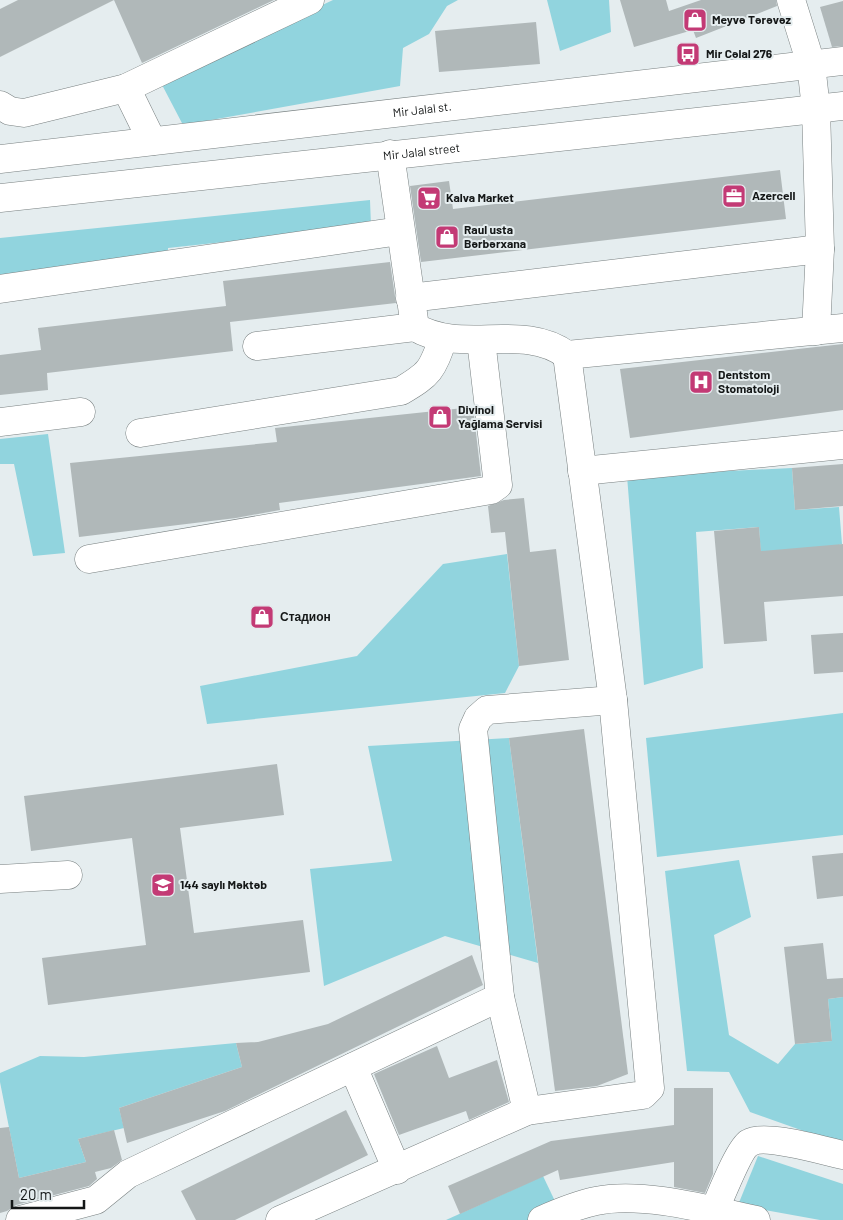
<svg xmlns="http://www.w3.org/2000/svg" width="843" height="1220" font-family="Barlow,sans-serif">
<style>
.green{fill:#91d4de}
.building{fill:#b0b8b9}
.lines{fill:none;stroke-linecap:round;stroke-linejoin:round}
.minor-casing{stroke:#798081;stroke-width:29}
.minor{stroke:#fff;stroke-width:28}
.labels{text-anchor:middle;stroke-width:4;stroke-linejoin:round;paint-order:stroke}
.poi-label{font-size:12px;font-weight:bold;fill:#141717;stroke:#e5edef;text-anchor:start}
.street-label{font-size:12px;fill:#141717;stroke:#e5edef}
</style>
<rect width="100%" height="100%" fill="#e5edef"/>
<g class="green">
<path d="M 333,0 L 458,0 L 447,6 L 429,34 L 403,48 L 400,86 L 183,125 L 160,81 Z"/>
<path d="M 547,0 L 609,0 L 611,32 L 560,51 Z"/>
<path d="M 370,200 L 371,226 L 168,248 L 168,278 L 0,300 L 0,238 Z"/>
<path d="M 48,434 L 65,553 L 33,556 L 14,464 L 0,464 L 0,439 Z"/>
<path d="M 792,468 L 795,510 L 839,507 L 842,544 L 762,570 L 759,527 L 696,532 L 703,668 L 644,685 L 627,476 Z"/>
<path d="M 507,554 L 519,666 L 505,693 L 207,724 L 200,686 L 357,656 L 443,564 Z"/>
<path d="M 843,713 L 843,835 L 657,857 L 646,738 Z"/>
<path d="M 509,738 L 538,963 L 445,936 L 324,986 L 310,869 L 392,861 L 368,746 Z"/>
<path d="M 739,860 L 751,917 L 714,935 L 729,1035 L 778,1064 L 795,1044 L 832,1041 L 828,999 L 843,997 L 843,1145 L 750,1112 L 729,1072 L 687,1071 L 665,871 Z"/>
<path d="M 236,1043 L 242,1067 L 119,1108 L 124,1128 L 78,1139 L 86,1162 L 19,1178 L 0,1082 L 0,1073 L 40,1056 L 84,1057 Z"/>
<path d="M 758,1156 L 843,1184 L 843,1220 L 820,1220 L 738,1205 Z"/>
<path d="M 543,1176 L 564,1220 L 446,1220 Z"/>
</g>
<g class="building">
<path d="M 18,0 L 274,0 L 142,63 L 114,0 L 0,57 L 0,9 Z"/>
<path d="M 620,0 L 666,0 L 669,11 L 701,0 L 776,0 L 777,6 L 696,38 L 693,30 L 634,47 Z"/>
<path d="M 843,1 L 843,46 L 832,47 L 820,7 Z"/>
<path d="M 536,22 L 540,64 L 439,72 L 435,31 Z"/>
<path d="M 780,170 L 786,219 L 421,262 L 410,186 L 449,181 L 453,209 Z"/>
<path d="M 390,262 L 396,303 L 230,322 L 233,351 L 47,373 L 48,390 L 0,395 L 0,355 L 41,350 L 38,328 L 226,306 L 223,281 Z"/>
<path d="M 843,344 L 843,410 L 630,438 L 620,369 Z"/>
<path d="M 473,407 L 481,476 L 279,503 L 280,510 L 236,518 L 79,537 L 70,463 L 277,442 L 275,428 Z"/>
<path d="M 843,464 L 843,506 L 795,510 L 792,468 Z"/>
<path d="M 524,498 L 530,552 L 556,549 L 569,660 L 519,666 L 505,532 L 491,533 L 488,506 L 504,500 Z"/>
<path d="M 759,527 L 761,551 L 843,544 L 843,596 L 764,602 L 767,641 L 724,644 L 714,531 Z"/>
<path d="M 843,633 L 843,672 L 814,674 L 811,635 Z"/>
<path d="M 584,729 L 628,1074 L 597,1086 L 555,1091 L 509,738 Z"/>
<path d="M 277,764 L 284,815 L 180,828 L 194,933 L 303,920 L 310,972 L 48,1005 L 42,958 L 146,945 L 132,838 L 31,851 L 24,796 Z"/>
<path d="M 843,853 L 843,896 L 817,899 L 812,856 Z"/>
<path d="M 823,943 L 827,979 L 843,978 L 843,997 L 828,999 L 832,1041 L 795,1044 L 784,947 Z"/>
<path d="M 472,955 L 483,985 L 225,1111 L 127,1143 L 119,1108 L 242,1067 L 236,1043 L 258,1042 L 328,1024 Z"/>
<path d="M 437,1046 L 449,1078 L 497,1060 L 509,1102 L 469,1120 L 466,1111 L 399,1135 L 374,1074 Z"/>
<path d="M 674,1088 L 713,1088 L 713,1174 L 705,1193 L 674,1187 L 674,1162 L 560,1180 L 558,1170 L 460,1214 L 448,1186 L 551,1141 L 674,1125 Z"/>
<path d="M 346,1110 L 368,1155 L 235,1220 L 196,1220 L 181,1191 Z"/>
<path d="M 9,1127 L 19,1178 L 86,1162 L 78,1139 L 114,1130 L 122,1160 L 111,1168 L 95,1172 L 97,1179 L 89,1186 L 16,1205 L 7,1211 L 0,1213 L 0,1128 Z"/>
</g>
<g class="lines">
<g class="minor-casing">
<g id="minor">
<path d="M 791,0 L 811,64 L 816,109 L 820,249 L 816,331"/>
<path d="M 126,88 L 152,141"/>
<path d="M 0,105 L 10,111 L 24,113 L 126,88 L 310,0"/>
<path d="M 390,154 L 415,327 C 461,355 523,322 567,355 L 843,328"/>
<path id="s1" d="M 0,159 L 843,61"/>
<path id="s2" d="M 0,198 L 843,106"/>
<path d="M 0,289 L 400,231"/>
<path d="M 410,298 L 820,249"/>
<path d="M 257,346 L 415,327"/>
<path d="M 0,422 L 81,412"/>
<path d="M 140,433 L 401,391 C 430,374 432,370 443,339"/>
<path d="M 582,471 L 843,445"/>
<path d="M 89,559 L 491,490 L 498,485 L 481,340"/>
<path d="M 0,879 L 68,875"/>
<path d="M 353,1067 L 397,1170"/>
<path d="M 527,1111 L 500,997 L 473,729 L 478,718 L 487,710 L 613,700"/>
<path d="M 714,1211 C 720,1198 739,1149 749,1143 C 764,1133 824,1151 843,1155"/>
<path d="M 20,1220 L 96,1200 L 128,1174 L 500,997"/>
<path d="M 280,1220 L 527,1111 L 643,1095 L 650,1088 L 613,700 L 567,355"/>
<path d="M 542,1220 C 560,1212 577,1205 596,1201 C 642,1191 710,1210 756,1220"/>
</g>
</g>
<use href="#minor" class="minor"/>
</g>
<defs>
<g id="shop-square" transform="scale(1.25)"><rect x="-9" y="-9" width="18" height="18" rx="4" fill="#c33a75" stroke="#e5edef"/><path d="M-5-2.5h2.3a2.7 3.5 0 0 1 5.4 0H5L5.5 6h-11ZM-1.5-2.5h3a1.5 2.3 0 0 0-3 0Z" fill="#fff"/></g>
<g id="bus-square" transform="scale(1.25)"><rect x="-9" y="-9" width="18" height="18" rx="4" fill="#c33a75" stroke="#e5edef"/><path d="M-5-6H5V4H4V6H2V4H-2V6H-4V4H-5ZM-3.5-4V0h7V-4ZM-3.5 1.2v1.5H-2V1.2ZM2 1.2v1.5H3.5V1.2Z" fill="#fff"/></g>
<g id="office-square" transform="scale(1.25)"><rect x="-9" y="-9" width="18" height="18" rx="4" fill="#c33a75" stroke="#e5edef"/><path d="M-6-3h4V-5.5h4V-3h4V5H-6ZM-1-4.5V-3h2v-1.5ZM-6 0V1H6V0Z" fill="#fff"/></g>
<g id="supermarket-square" transform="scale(1.25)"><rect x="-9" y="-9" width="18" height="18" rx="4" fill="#c33a75" stroke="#e5edef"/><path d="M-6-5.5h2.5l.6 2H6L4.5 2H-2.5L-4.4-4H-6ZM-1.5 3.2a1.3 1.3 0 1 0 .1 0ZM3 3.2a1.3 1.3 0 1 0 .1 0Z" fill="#fff"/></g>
<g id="hospital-square" transform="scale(1.25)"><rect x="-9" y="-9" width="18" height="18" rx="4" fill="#c33a75" stroke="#e5edef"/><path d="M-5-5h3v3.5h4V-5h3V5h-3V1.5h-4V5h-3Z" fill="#fff"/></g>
<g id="school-square" transform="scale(1.25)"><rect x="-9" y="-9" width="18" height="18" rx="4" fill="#c33a75" stroke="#e5edef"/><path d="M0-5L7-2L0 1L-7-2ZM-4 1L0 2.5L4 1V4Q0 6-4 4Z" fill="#fff"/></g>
</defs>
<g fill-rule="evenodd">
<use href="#shop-square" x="695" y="20"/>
<use href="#bus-square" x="688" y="54"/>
<use href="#office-square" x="734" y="196"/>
<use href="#supermarket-square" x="429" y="198"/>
<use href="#shop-square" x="447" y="237"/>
<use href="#hospital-square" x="701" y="382"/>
<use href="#shop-square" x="440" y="417"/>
<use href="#shop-square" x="262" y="617"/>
<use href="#school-square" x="163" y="885"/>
</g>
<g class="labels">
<g class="poi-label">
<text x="712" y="24">Meyvə Tərəvəz</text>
<text x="706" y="58">Mir Cəlal 276</text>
<text x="752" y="200">Azercell</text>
<text x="446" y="202">Kalva Market</text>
<text x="464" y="234">Raul usta<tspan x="464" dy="14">Bərbərxana</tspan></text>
<text x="718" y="379">Dentstom<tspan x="718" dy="14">Stomatoloji</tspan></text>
<text x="458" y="414">Divinol<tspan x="458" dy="14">Yağlama Servisi</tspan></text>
<text x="280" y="621">Стадион</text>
<text x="180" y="889">144 saylı Məktəb</text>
</g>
<g class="street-label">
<text dy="4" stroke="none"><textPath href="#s1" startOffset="425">Mir Jalal st.</textPath></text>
<text dy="4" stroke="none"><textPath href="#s2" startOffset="424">Mir Jalal street</textPath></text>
</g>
</g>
<path d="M12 1200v8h72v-8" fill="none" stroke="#141717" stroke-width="2.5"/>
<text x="20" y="1200" font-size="15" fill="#141717" stroke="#e5edef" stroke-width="4" paint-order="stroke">20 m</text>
</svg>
